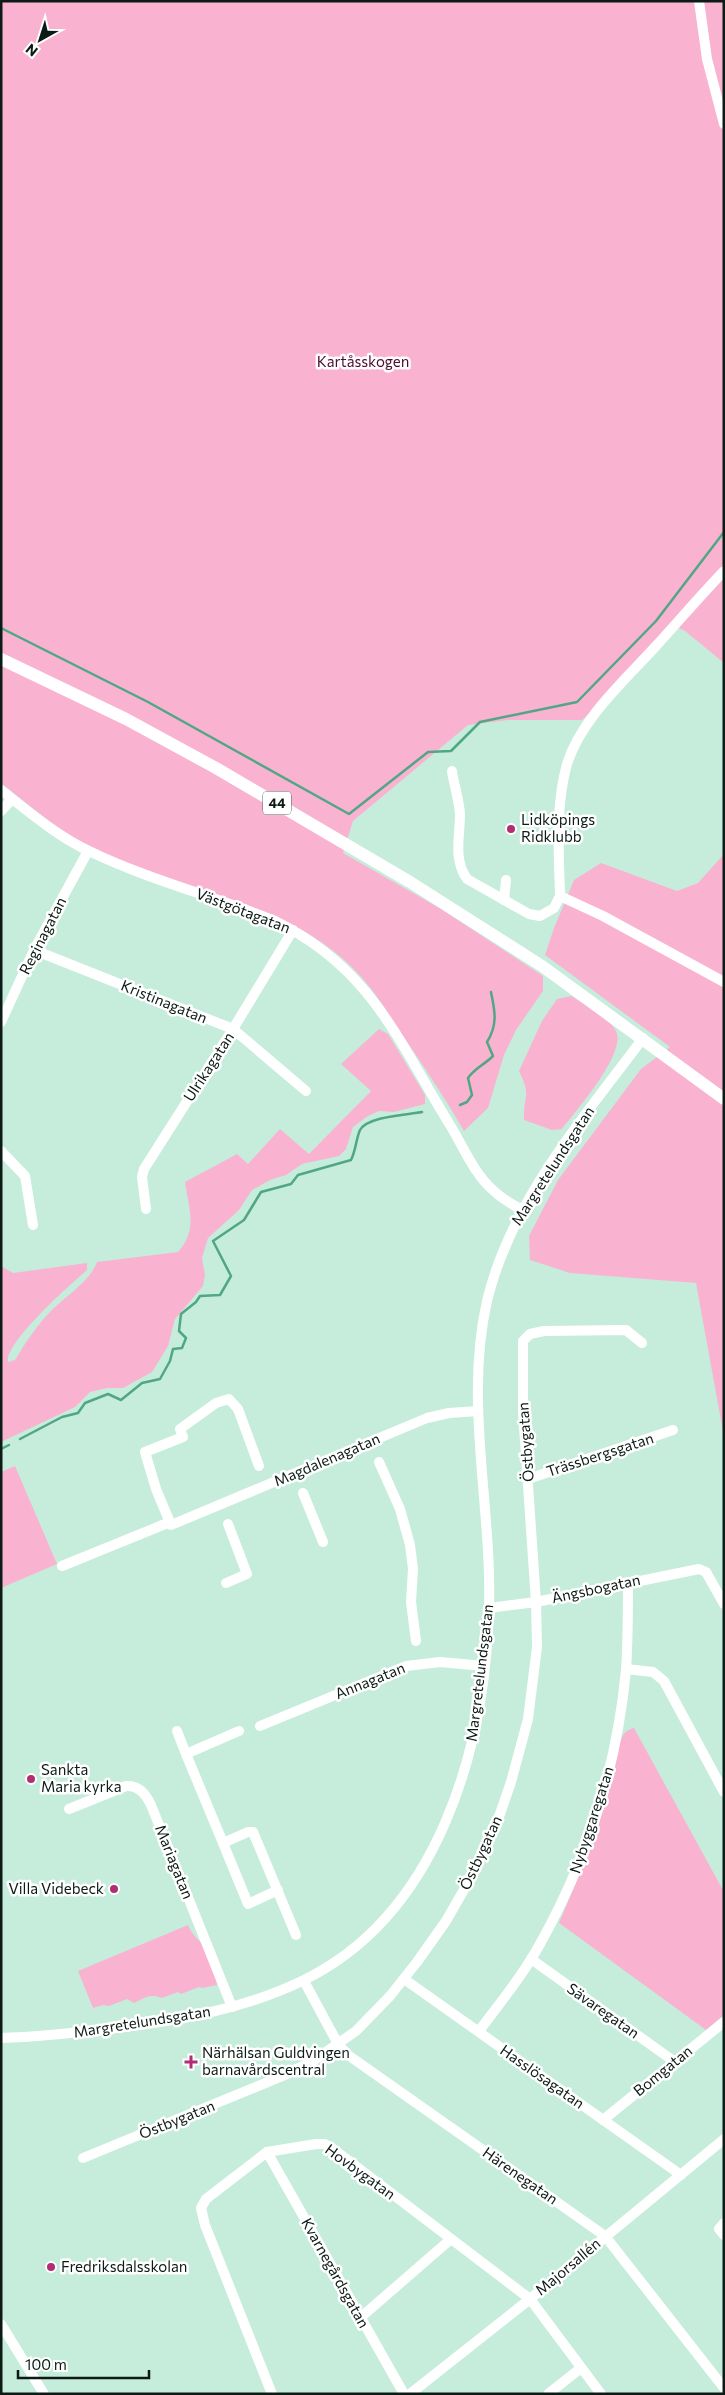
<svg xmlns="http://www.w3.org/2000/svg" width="725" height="2395" font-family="Commissioner,sans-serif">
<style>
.green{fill:#f9b3d0}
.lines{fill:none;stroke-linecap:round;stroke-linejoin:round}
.stream{stroke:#51a686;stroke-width:2.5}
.minor{stroke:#fff;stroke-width:10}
.major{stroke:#fff;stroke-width:12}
.poi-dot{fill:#b22d73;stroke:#fff;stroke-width:2}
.labels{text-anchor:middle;stroke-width:5;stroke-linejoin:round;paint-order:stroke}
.shield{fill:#fff;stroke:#565f5c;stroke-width:1}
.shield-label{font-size:14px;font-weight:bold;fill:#0d1b16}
.park-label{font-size:15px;fill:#4c0c2e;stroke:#fff}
.poi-label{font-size:15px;fill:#0d1b16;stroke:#fff;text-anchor:start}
.street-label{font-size:15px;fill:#0d1b16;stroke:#fff}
</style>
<rect width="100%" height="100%" fill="#c6eddc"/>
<g class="green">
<path d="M 1,1 L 724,1 L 724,663 L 685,631 L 677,627 L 582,720 L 508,720 L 468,725 L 353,821 L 343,853 L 441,909 L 543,976 L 543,991 L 516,1030 L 504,1055 L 488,1108 L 464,1131 C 446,1100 427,1071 407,1042 C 392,1020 380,998 363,979 C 340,952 309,932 277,917 C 215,892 147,877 88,845 C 56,829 29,805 1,783 Z"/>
<path d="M 724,854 L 724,1437 L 696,1283 L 570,1273 L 530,1260 L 529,1236 L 558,1180 L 641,1069 L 670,1047 L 545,955 L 554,928 L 574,880 L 601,863 L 677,891 L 698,883 Z"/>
<path d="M 571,996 C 583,1003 610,1019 616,1031 C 627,1053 576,1111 562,1129 L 552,1130 L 524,1120 C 523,1095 532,1097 519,1071 L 542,1021 L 557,999 Z"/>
<path d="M 379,1029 L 388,1034 L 425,1095 L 425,1104 L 394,1112 L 379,1111 L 368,1116 L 353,1127 L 346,1149 L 339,1156 L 302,1164 L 286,1175 L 270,1180 L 252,1190 L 239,1210 L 208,1238 L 202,1258 L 205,1275 L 203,1286 L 175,1319 L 168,1346 L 152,1372 L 123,1388 L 107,1388 L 90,1392 L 75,1407 L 1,1442 L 1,1266 L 13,1273 L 87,1263 L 87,1270 C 71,1284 5,1342 8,1362 L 15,1360 C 25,1343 36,1327 49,1313 C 64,1297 90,1282 97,1262 L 178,1252 C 198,1229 189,1210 185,1182 L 237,1154 L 248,1164 L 280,1129 L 309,1154 L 371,1091 L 341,1064 Z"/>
<path d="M 15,1466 L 57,1564 L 1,1588 L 1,1472 Z"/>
<path d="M 634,1728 L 724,1892 L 724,2015 L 706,2030 L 559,1923 C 577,1881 593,1840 607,1796 C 613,1778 614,1758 621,1740 C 623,1733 627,1730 634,1728 Z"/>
<path d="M 188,1925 C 192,1935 198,1939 205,1947 C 214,1957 215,1973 217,1985 L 202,1988 L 199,1987 L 181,1994 L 178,1992 L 162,1998 C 151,1993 144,1998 134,2003 L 127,1999 L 109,2006 L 103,2005 L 93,2008 L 78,1971 Z"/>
</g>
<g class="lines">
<g class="stream">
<path d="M 1,628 L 148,702 L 349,814 L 428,752 L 451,751 L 480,722 L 577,702 L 656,621 L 724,532"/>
<path d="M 460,1105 L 467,1102 L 472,1095 L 468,1078 C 475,1068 484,1065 493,1056 L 487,1042 C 498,1025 495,1011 491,992"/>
<path d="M 20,1439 L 62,1417 L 78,1413 L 85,1403 L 108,1394 L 121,1400 L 142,1383 L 160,1379 L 170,1361 L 173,1349 L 182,1348 L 186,1338 L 179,1331 L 181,1314 L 196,1302 L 200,1296 L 220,1295 L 231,1276 L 213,1241 L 244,1220 L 261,1192 L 291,1184 L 298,1175 L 351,1160 C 356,1150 356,1139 360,1130 C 368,1116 407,1115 422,1112"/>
<path d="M 1,1449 L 9,1445"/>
</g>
<g class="minor">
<path d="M 699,1 L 707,59 L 724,124"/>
<path d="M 724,571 C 700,596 678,622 655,647 C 624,681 581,719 567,764 C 555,807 559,853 560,896 L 603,916 L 724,982"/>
<path d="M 452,771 C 454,785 459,800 460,814 C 460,836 453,860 467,879 L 529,914 L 540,916 L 554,908 L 560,896"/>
<path d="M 1,790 C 29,812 57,836 89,851 C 149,880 214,896 275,921 C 370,967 398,1040 450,1125 C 463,1146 474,1174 494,1191 C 502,1199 512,1204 522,1210"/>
<path d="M 1,811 L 12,799"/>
<path d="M 504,900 L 506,880"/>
<path d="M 34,950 L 233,1029 L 306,1091"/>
<path d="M 1,1022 L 34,950 L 88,851"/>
<path d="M 1,1151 L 25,1176 L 33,1225"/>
<path d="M 146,1209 L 142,1177 L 144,1169 L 233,1029 L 293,930"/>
<path d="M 379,1462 L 400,1509 L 410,1545 L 413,1569 L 411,1602 L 416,1641"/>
<path d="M 259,1466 L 238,1409 L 229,1399 L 216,1403 L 180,1429 L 183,1437 L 145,1452 L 156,1489 L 171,1525 L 427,1418 L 449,1413 L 478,1411"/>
<path d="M 528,1479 L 673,1430"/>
<path d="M 303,1493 L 323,1542"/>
<path d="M 62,1566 L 170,1522"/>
<path d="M 226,1583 L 247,1574 L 228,1524"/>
<path d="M 489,1608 L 536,1602 L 699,1569 L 706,1572 L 724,1604"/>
<path d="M 626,1669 L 653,1672 L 664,1681 L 724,1792"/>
<path d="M 260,1726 L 406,1666 L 440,1662 L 484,1666"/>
<path d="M 177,1731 L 186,1754"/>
<path d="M 69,1809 L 126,1786 C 139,1785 146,1794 151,1805 L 232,2007"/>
<path d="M 223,1843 L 186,1754 L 239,1731"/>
<path d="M 278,1890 L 248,1904 L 223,1843 L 248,1832 L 253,1832 L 296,1935"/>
<path d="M 531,1959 L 675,2062"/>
<path d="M 404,1979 L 681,2175"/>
<path d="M 304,1981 L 338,2044 L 348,2055 L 605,2236 L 724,2388"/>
<path d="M 479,2031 C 500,2003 523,1975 540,1944 C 587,1860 617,1766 626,1670 C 628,1641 628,1611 628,1582"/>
<path d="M 1,2038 C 42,2037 83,2032 124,2027 C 185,2019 246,2008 302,1981 C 439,1915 485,1748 489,1608 C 492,1506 464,1402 487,1301 C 511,1201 583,1119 643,1038"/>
<path d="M 603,2120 L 724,2022"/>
<path d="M 267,2152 L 404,2394"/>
<path d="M 83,2158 L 285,2075 L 313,2061 L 356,2031 L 390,1996 L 417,1962 L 446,1921 L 473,1874 L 500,1814 L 511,1782 L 528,1719 L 537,1647 L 536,1602 L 523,1412 L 523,1341 L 530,1334 L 544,1331 L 626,1330 L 642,1343"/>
<path d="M 724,2223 L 719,2229 L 724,2235"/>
<path d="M 360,2318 L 451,2239"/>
<path d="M 1,2324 L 44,2394"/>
<path d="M 272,2394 L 205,2225 L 201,2208 L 206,2199 L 267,2152 L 316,2144 L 325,2144 L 332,2148 L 530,2299 L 601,2394"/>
<path d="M 410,2394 L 530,2299 L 724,2139"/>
<path d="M 548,2394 L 581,2368"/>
</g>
<path class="major" d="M 1,659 L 126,719 L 216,768 L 410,882 L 542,966 L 724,1099"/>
</g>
<g class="poi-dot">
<circle cx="511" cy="829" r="5"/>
<circle cx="31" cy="1779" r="5"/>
<circle cx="114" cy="1889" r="5"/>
<path d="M188.5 2054.5h5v5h5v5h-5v5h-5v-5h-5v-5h5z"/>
<circle cx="51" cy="2267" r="5"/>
</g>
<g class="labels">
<rect class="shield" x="263" y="791.5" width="28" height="23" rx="4"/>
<g class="shield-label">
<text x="277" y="808">44</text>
</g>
<g class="park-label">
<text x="363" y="367">Kartåsskogen</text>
</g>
<g class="poi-label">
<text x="521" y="825">Lidköpings<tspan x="521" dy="17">Ridklubb</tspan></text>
<text x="41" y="1775">Sankta<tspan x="41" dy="17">Maria kyrka</tspan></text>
<text x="104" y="1894" text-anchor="end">Villa Videbeck</text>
<text x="202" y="2058">Närhälsan Guldvingen<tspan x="202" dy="17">barnavårdscentral</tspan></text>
<text x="61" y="2272">Fredriksdalsskolan</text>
</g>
<g class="street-label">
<text transform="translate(243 911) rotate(21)" y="5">Västgötagatan</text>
<text transform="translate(43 936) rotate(-63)" y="5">Reginagatan</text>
<text transform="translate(164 1002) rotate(22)" y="5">Kristinagatan</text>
<text transform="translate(209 1067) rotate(-57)" y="5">Ulrikagatan</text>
<text transform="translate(553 1166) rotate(-57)" y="5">Margretelundsgatan</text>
<text transform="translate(526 1442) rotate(-94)" y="5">Östbygatan</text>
<text transform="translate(600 1455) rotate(-18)" y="5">Trässbergsgatan</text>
<text transform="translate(327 1460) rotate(-23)" y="5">Magdalenagatan</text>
<text transform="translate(596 1589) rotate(-12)" y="5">Ängsbogatan</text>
<text transform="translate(480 1673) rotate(-83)" y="5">Margretelundsgatan</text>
<text transform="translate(370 1681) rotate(-22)" y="5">Annagatan</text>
<text transform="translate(592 1820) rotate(-72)" y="5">Nybyggaregatan</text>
<text transform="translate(481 1853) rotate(-65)" y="5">Östbygatan</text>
<text transform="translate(174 1862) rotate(68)" y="5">Mariagatan</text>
<text transform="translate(603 2011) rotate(35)" y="5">Sävaregatan</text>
<text transform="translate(142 2022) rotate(-9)" y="5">Margretelundsgatan</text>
<text transform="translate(663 2071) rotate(-39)" y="5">Bomgatan</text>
<text transform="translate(542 2077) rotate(35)" y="5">Hasslösagatan</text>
<text transform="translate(177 2120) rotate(-22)" y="5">Östbygatan</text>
<text transform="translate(360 2172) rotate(36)" y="5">Hovbygatan</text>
<text transform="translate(520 2176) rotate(35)" y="5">Härenegatan</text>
<text transform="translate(568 2267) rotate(-40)" y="5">Majorsallén</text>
<text transform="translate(335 2273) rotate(61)" y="5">Kvarnegårdsgatan</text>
</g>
</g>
<rect width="725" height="2395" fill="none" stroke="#0d1b16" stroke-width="5"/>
<g transform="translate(40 40) rotate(219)" stroke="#ffffff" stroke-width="4" paint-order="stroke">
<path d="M0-4L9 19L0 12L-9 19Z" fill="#0d1b16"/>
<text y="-8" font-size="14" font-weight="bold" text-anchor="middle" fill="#0d1b16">N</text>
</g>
<path d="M18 2370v8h131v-8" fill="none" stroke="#0d1b16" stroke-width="2.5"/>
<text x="25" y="2370" font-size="15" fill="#0d1b16" stroke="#ffffff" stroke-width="4" paint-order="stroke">100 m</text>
</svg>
